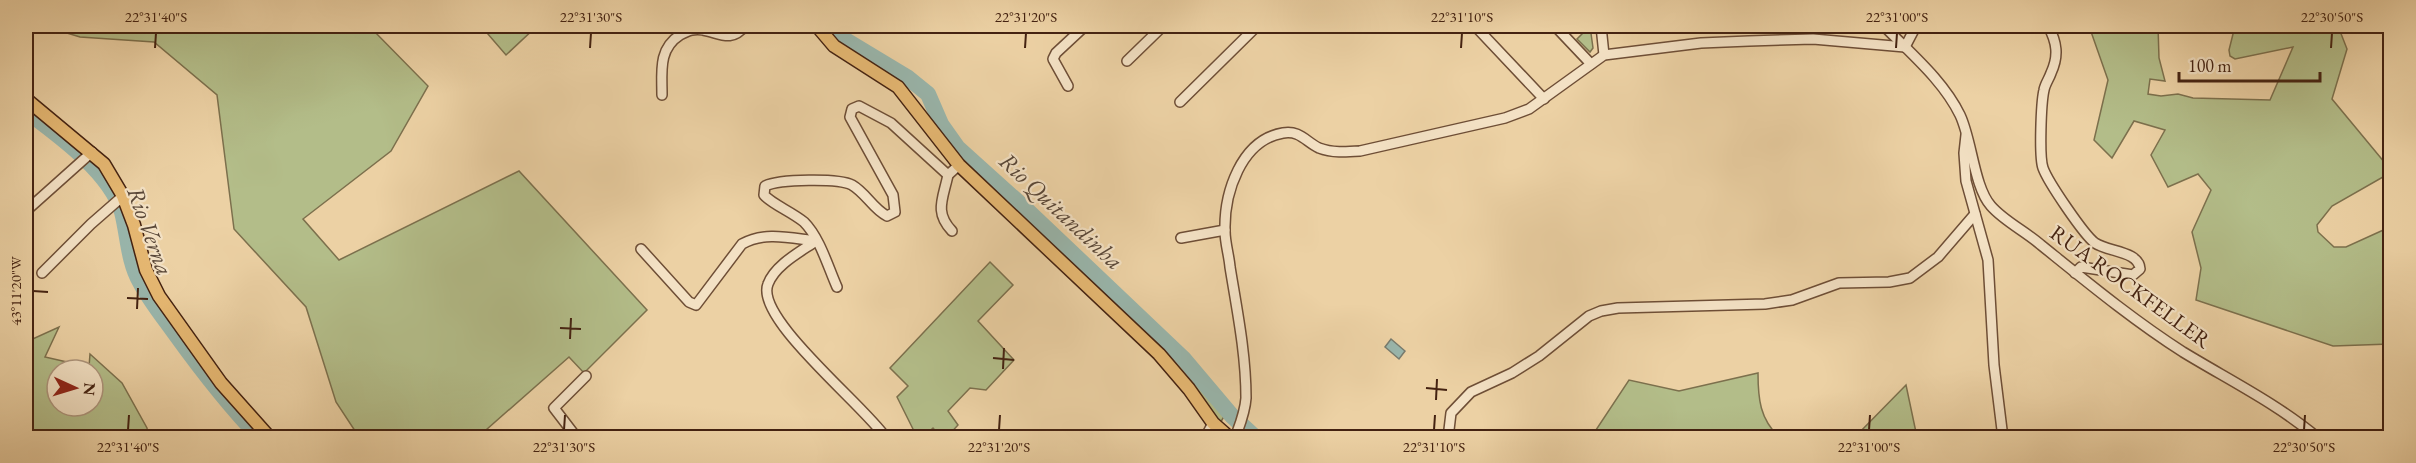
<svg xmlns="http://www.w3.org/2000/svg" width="2416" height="463" font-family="'EB Garamond',serif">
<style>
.green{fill:#b3bd89;stroke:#7c704d;stroke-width:1.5;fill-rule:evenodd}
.water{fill:#99b6ac;stroke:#777b6e;stroke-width:1.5}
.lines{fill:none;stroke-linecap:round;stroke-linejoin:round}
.river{stroke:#99b6ac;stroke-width:16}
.minor-casing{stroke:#6e4e36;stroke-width:12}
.major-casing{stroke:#421;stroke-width:15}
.minor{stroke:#f3e1c4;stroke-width:9}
.major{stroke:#e6b872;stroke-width:12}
.ticks{fill:none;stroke:#421;stroke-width:2}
.labels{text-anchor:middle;stroke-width:4.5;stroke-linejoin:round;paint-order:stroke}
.street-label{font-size:22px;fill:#421;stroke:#f3e1c4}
.water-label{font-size:24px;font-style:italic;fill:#594738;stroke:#f3e1c4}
.neatline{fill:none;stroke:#421;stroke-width:2}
.ticks-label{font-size:15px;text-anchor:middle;fill:#421}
</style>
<rect width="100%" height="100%" fill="#ecd1a4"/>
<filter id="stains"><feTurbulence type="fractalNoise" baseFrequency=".00333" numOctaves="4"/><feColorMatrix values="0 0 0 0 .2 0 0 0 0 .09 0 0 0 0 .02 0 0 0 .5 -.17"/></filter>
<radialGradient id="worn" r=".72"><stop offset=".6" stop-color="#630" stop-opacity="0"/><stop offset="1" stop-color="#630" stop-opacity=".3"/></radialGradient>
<g class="green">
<path d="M 44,26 L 369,26 L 428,86 L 391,151 L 303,219 L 339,260 L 519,171 L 647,310 L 584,373 L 569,357 L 478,437 L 359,437 L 336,402 L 306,307 L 234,229 L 217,95 L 154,42 L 80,37 Z"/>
<path d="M 481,26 L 537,26 L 506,55 Z"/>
<path d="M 1590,26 L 1593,48 L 1590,52 L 1577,39 Z"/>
<path d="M 2089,26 L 2158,26 L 2159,58 L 2165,81 L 2150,79 L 2148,94 L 2161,96 L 2178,94 L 2193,98 L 2270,100 L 2293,47 L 2235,59 L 2230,56 L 2229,50 L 2235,26 L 2338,26 L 2347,49 L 2332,99 L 2390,169 L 2390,173 L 2332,206 L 2317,225 L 2318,232 L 2334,247 L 2346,247 L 2390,227 L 2390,344 L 2333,346 L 2196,300 L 2201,268 L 2192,232 L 2211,190 L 2198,174 L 2168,187 L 2151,155 L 2165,130 L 2134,121 L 2112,158 L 2094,140 L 2108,80 Z"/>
<path d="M 990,262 L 1013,285 L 978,321 L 1014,360 L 986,390 L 970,388 L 948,411 L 958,425 L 947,437 L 941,437 L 933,428 L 923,437 L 917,437 L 897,397 L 908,386 L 890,368 Z"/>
<path d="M 59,327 L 45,357 L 89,367 L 90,354 L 122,383 L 147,428 L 148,437 L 26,437 L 26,342 ZM 57,370 L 93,370 L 93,406 L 57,406 Z"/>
<path d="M 1758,373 C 1758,399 1760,419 1779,437 L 1587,437 L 1596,430 L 1629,380 L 1679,391 Z"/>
<path d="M 1197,380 L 1226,413 L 1219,425 L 1192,385 Z"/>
<path d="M 1906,385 L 1917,437 L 1855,437 Z"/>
</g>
<path class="water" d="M 1391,339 L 1405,351 L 1399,359 L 1385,347 Z"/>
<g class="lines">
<g class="river">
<path d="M 833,26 L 844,39 L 907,77 L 928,94 L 941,124 L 958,148 L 1027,210 L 1183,358 L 1232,416 L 1256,438"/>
<path d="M 26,111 C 58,135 110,172 122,212 C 128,235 128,261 140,282 C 150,301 164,318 176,335 C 202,371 229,406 260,438"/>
</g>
<g class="minor-casing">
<g id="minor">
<path d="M 1475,26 L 1544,99"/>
<path d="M 1555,26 L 1591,64"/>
<path d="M 1601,26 L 1604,55"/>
<path d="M 1884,26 C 1910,53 1943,80 1960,115 C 1972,140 1974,187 1991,206 C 2004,221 2025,231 2041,245 C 2087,282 2133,320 2183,352 C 2229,380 2276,403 2318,438"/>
<path d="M 2048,26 C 2057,42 2059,56 2051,73 C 2049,79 2045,84 2044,90 C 2041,103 2039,157 2043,168 C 2048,182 2084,235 2095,243 C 2108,252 2139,251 2140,269 L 2133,275 L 2081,267 L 2075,273"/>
<path d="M 1905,47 L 1916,26"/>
<path d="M 1127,61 L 1163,26"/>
<path d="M 1068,86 L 1053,59 L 1056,53 L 1085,26"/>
<path d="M 662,95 C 662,72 658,49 680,35 C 688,31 694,28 703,30 C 720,33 731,43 745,26"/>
<path d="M 1180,102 L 1257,26"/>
<path d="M 1966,135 L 1964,153 L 1966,181 L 1988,260 L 1994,365 L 2003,438"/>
<path d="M 948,175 C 943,199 934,212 952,231"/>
<path d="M 26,211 L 92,152"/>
<path d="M 1181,238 L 1225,230"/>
<path d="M 816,241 C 800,252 775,265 768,284 C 754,318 866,407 886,438"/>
<path d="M 641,249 L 689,302 L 696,305 L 742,244 C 765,231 790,238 816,241"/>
<path d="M 42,273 L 91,224 L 123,196"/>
<path d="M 837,287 C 828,267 820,238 804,222 C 792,212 772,204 764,195 L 765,186 C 779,179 839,178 852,185 C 866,193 873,209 887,216 L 895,212 L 893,195 L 850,117 L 852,109 L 859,106 L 891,123 L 948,175 L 959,165"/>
<path d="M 577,438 L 554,408 L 586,376"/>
<path d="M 1205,438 L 1213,423"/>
<path d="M 1235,438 C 1240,424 1245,413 1246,398 C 1246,354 1237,310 1230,267 C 1229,255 1225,243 1225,231 C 1224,193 1241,140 1283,133 C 1300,130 1306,142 1319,148 C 1332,153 1346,152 1360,151 L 1505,118 L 1529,109 L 1604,55 L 1701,43 L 1749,41 L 1813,39 L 1905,47"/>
<path d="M 1448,438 L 1451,413 L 1471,392 L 1512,373 L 1539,356 L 1589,316 L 1601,311 L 1618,308 L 1765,304 L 1792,300 L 1839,283 L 1889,282 L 1910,278 L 1938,257 L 1975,214"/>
<path d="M 2386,438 L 2390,429"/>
</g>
</g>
<g class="major-casing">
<g id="major">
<path d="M 817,26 L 834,46 L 898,87 L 959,165 L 1159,354 L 1189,389 L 1213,423 L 1230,438"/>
<path d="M 26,99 L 104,164 L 123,196 L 134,225 L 146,270 L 159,296 L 221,383 L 270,438"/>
</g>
</g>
<use href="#minor" class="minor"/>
<use href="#major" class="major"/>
</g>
<path class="ticks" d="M 155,48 L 156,33M 590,48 L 591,33M 1025,48 L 1026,33M 1461,48 L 1462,33M 1896,48 L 1897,33M 2331,48 L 2332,33M 33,291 L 48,292M 127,298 L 148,299M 137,309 L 138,288M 560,328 L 581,329M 570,339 L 571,318M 993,358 L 1014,360M 1003,369 L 1004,348M 1426,388 L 1447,390M 1436,400 L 1437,379M 128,430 L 129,415M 564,430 L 565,415M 999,430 L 1000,415M 1434,430 L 1435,415M 1869,430 L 1870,415M 2304,430 L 2305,415"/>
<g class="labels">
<g class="street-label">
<text transform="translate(2131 286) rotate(36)" y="8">RUA ROCKFELLER</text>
</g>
<g class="water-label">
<text transform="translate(1061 211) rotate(43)" y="8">Rio Quitandinha</text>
<text transform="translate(150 231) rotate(70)" y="8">Rio Verna</text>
</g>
</g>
<rect width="2416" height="463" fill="none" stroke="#ecd1a4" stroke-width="66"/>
<g transform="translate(75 388) rotate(94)"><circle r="28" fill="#f3e1c4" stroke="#ad957c" stroke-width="1.5"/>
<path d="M0-4.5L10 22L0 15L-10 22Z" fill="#8f2418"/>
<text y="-9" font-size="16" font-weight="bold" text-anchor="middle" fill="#442211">N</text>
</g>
<path d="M2179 72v9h141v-9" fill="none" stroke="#442211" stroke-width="3"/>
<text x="2188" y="72" font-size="18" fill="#442211" stroke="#f3e1c4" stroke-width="4.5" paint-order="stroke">100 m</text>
<rect x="33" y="33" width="2350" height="397" class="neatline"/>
<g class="ticks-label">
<text x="156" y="22">22°31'40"S</text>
<text x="591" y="22">22°31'30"S</text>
<text x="1026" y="22">22°31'20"S</text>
<text x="1462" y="22">22°31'10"S</text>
<text x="1897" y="22">22°31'00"S</text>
<text x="2332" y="22">22°30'50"S</text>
<text transform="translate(16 291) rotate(-90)" y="5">43°11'20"W</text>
<text x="128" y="452">22°31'40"S</text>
<text x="564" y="452">22°31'30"S</text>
<text x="999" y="452">22°31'20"S</text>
<text x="1434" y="452">22°31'10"S</text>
<text x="1869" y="452">22°31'00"S</text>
<text x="2304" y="452">22°30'50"S</text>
</g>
<rect width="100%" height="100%" filter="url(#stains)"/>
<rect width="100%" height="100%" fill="url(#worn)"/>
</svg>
